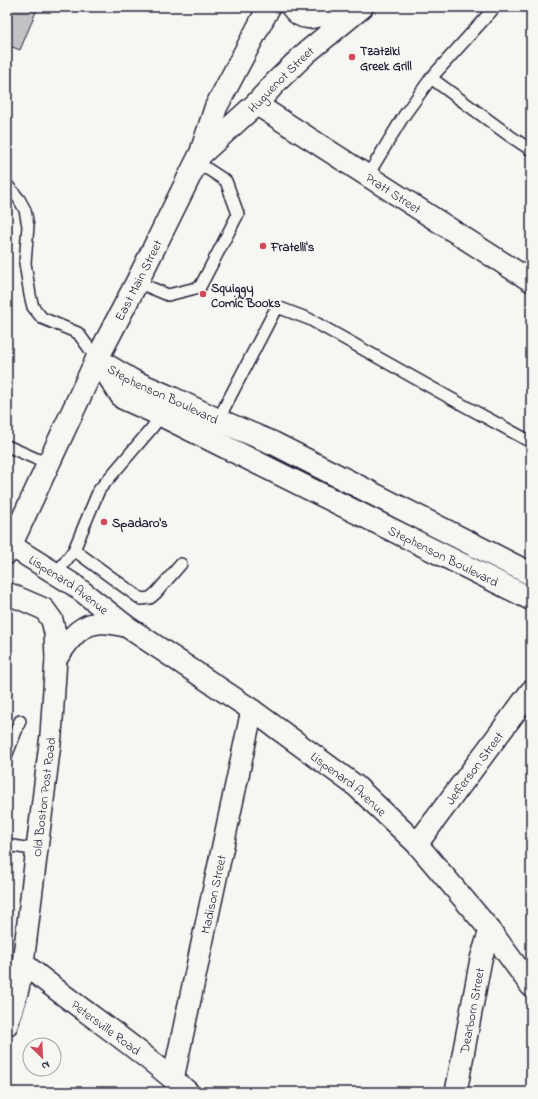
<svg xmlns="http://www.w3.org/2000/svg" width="538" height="1099" font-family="'Indie Flower',sans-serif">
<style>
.building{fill:#c2c2c4;stroke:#22223b}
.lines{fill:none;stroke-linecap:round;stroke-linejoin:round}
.service-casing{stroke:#22223b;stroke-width:14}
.minor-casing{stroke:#22223b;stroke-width:24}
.tertiary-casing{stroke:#22223b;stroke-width:25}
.primary-casing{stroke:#22223b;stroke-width:25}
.service{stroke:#f6f6f2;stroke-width:11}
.minor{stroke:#f6f6f2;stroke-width:21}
.tertiary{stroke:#f6f6f2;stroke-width:22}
.primary{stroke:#f6f6f2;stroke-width:22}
.poi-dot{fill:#d1495b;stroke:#f6f6f2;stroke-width:1.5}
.labels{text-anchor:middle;stroke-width:4;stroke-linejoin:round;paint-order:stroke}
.poi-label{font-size:13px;font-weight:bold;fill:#22223b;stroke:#f6f6f2;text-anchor:start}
.street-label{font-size:13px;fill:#22223b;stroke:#f6f6f2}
</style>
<rect width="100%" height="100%" fill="#f6f6f2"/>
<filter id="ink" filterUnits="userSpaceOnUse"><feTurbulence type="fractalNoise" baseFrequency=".025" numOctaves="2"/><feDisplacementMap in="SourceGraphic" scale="8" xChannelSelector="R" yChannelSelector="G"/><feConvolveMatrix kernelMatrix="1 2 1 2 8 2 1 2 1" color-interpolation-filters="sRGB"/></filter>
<g filter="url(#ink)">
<path class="building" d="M 7,7 L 38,7 L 20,50 L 7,45 Z"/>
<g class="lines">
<g class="service-casing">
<g id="service">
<path d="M 431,78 L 510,136 L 531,150"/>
<path d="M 368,175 L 403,117 L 431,78 L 495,7"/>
<path d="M 7,185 L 19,199 L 25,210 L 28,226 L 25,263 L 30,295 L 33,307 L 42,318 L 78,333 L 97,359"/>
<path d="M 137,282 L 168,295 L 200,287 L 238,214 L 226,181 L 197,162"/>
<path d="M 218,420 L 274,312 L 280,308 L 309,319 L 452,399 L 531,442"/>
<path d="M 7,446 L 48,464"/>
<path d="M 74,550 L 141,599 L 150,598 L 156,593 L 181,564"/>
<path d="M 56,574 L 74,550 L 99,490 L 151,429 L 163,413"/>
<path d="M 7,754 L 20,721"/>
<path d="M 7,845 L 37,850"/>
<path d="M 7,967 L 22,970"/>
</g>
</g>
<g class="minor-casing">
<g id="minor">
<path id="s1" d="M 256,104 L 531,281"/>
<path id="s2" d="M 10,545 L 74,585 L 126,626 L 252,710 L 356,786 L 417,844 L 490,930 L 531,986"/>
<path d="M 7,593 L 44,609 L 52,620 L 55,633 L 56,659 L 51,735 L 23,963 L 18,989 L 7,1025"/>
<path d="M 56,659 C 69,640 81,620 107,623 C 113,623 120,625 126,626"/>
<path id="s3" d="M 417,844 L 531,691"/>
<path id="s4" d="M 23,963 C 77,1008 136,1045 188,1092"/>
<path id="s5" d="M 173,1079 L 252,710"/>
<path id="s6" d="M 456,1092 L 481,959 L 490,930"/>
</g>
</g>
<g class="tertiary-casing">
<g id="tertiary">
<path id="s7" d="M 97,359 L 123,398 L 161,415 L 531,599"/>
<path id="s8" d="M 101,362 L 133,381 L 172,398 L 218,420 L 273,443 L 531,574"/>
</g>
</g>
<g class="primary-casing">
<g id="primary">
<path d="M 292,7 C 302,21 312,18 327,13 C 334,11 341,9 349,7"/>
<path id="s9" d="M 202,153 L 256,104 L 277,81 L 306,53 L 362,7"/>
<path id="s10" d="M 7,553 L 97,359 L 137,282 L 201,153 L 216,107 L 269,7"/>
</g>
</g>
<use href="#service" class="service"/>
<use href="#minor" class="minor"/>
<use href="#tertiary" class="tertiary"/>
<use href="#primary" class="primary"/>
</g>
</g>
<g class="poi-dot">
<circle cx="352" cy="57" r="4"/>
<circle cx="263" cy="246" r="4"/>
<circle cx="203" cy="294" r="4"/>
<circle cx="104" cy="522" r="4"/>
</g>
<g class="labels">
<g class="poi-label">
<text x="360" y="55">Tzatziki<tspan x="360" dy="15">Greek Grill</tspan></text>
<text x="271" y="251">Fratelli's</text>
<text x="211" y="292">Squiggy<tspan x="211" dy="15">Comic Books</tspan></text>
<text x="112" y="527">Spadaro's</text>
</g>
<g class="street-label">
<text dy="5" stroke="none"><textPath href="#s9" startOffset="108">Huguenot Street</textPath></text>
<text dy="5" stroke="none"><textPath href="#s1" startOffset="164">Pratt Street</textPath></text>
<text dy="5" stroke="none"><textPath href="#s10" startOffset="303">East Main Street</textPath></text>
<text dy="5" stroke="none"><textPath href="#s8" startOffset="70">Stephenson Boulevard</textPath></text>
<text dy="5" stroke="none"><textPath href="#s7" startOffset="404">Stephenson Boulevard</textPath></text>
<text dy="5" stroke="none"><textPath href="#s2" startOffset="71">Lispenard Avenue</textPath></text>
<text dy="5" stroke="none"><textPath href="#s3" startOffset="95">Jefferson Street</textPath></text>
<text dy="5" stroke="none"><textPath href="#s2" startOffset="415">Lispenard Avenue</textPath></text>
<text transform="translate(43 797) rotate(-83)" y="5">Old Boston Post Road</text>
<text dy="5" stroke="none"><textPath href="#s5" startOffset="189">Madison Street</textPath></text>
<text dy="5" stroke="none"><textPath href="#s6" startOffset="83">Dearborn Street</textPath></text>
<text dy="5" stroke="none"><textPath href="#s4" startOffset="105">Petersville Road</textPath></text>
</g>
</g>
<rect width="538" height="1099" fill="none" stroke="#f6f6f2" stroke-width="24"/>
<rect x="12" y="12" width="514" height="1075" fill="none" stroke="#22223b" stroke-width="1.5" filter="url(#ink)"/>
<g transform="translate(42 1057) rotate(156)"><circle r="19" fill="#f6f6f2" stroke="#a1a1a9"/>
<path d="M0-3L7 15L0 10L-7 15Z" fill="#d1495b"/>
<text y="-6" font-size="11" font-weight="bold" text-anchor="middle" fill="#22223b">N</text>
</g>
</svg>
